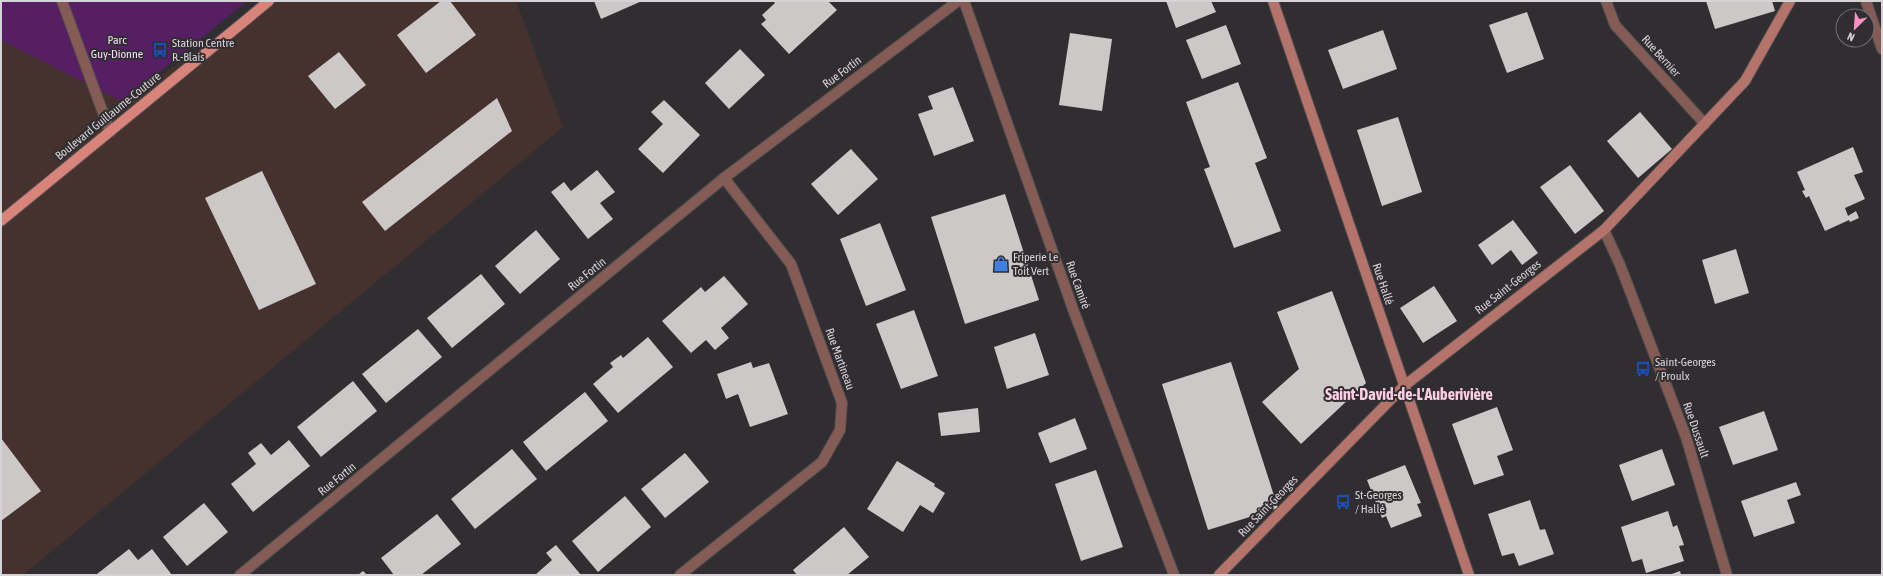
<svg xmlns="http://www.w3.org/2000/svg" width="1883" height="576" font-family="'Asap Condensed',sans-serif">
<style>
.commercial{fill:#45312e}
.green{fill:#561f63}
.building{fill:#cdc8c8}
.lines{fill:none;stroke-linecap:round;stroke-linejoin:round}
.street-casing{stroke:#4f4c4f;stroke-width:12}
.secondary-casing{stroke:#4f4c4f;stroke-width:12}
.primary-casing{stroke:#4f4c4f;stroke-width:12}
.street{stroke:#855b56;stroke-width:10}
.secondary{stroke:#b4736b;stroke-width:10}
.primary{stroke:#d9847b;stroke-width:10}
.labels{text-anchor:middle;stroke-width:4;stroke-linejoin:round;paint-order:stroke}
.park-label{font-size:12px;fill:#f7d8ff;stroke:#312e31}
.poi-label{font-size:12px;fill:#d5d3d5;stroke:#312e31;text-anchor:start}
.street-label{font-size:12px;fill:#d5d3d5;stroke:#312e31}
.district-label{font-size:16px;font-weight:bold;fill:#fecee3;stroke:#312e31}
</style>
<rect width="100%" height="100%" fill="#312e31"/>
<path class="commercial" d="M 271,1 L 516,1 L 563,127 L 23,575 L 1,575 L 1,40 L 123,101 Z"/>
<path class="green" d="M 1,1 L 247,1 L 123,102 L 1,40 Z"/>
<g class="building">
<path d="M 441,1 L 450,1 L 476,35 L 426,73 L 397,35 Z"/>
<path d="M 594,1 L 642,1 L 601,19 Z"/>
<path d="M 773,1 L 828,1 L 837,10 L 789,54 L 761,24 L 766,20 L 762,15 L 775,3 Z"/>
<path d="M 1166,1 L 1211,1 L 1216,12 L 1176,28 Z"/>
<path d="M 1706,1 L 1772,1 L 1775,11 L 1715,29 Z"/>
<path d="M 1527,12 L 1544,59 L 1507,73 L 1489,25 Z"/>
<path d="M 1226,25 L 1241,64 L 1202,79 L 1186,40 Z"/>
<path d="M 1383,30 L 1397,69 L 1343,89 L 1328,50 Z"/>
<path d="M 1070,33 L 1112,39 L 1102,111 L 1059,105 Z"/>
<path d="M 740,49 L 765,75 L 729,109 L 705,83 Z"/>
<path d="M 339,52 L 366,85 L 335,109 L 308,76 Z"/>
<path d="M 1238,82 L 1267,158 L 1255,163 L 1281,231 L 1234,248 L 1204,169 L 1210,167 L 1186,102 Z"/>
<path d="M 953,87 L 974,141 L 934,156 L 918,114 L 933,109 L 928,96 Z"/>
<path d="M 497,98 L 512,131 L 385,231 L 362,202 Z"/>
<path d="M 664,100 L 700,135 L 663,173 L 638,149 L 663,124 L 651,112 Z"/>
<path d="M 1640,112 L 1672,149 L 1638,178 L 1607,141 Z"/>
<path d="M 1398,117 L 1422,192 L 1382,206 L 1357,130 Z"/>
<path d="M 1853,147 L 1863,172 L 1854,175 L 1865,199 L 1845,208 L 1848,216 L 1856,211 L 1859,218 L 1850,222 L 1849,220 L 1825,231 L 1809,196 L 1806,198 L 1802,191 L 1805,190 L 1797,172 Z"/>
<path d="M 851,149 L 878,179 L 838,215 L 811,184 Z"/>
<path d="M 1570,165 L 1604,211 L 1575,234 L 1540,187 Z"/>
<path d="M 597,170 L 615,192 L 600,203 L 613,219 L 588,239 L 551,192 L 564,182 L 571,191 Z"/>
<path d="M 262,171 L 316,284 L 259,310 L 205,198 Z"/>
<path d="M 1005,194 L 1039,300 L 965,324 L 931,217 Z"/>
<path d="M 1513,220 L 1538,253 L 1522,265 L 1511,250 L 1492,265 L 1478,245 Z"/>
<path d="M 880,223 L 906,290 L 866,306 L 840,239 Z"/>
<path d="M 536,230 L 560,259 L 520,294 L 495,266 Z"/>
<path d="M 1736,249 L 1749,293 L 1715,304 L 1702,260 Z"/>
<path d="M 481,274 L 505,304 L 452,348 L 427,318 Z"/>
<path d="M 724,276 L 748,304 L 721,328 L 729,338 L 715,350 L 706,340 L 691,353 L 662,321 L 701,287 L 705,292 Z"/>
<path d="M 1434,286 L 1457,321 L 1423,343 L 1400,308 Z"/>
<path d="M 1332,291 L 1366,383 L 1301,444 L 1262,402 L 1299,369 L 1277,312 Z"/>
<path d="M 914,310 L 938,376 L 901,389 L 876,324 Z"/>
<path d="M 418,329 L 442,357 L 386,403 L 362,374 Z"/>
<path d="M 1035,333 L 1049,375 L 1007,389 L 994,347 Z"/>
<path d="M 648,337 L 673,367 L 618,413 L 593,384 L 613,367 L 610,363 L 621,355 L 623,358 Z"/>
<path d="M 751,362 L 753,368 L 769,363 L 788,414 L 750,427 L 738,394 L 726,399 L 717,374 Z"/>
<path d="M 1231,362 L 1278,508 L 1208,530 L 1162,384 Z"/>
<path d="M 353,381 L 377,411 L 321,457 L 297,427 Z"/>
<path d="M 585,392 L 608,421 L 546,471 L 523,442 Z"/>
<path d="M 1497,407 L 1513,450 L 1497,456 L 1504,475 L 1474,485 L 1452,424 Z"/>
<path d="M 978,408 L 980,432 L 941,436 L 938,413 Z"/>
<path d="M 1764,411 L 1778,450 L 1733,465 L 1719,427 Z"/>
<path d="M 1075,418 L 1087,449 L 1050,463 L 1038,433 Z"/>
<path d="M 1,438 L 41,491 L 1,521 Z"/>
<path d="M 289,440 L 310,466 L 253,512 L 231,484 L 256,464 L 248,453 L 261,443 L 271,455 Z"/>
<path d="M 512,449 L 537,479 L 475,529 L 451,499 Z"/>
<path d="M 1662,449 L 1675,485 L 1632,501 L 1619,465 Z"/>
<path d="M 685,453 L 709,482 L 665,518 L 641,489 Z"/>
<path d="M 897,461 L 935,484 L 934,486 L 945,493 L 933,513 L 920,505 L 903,532 L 867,509 Z"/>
<path d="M 1405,465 L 1421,503 L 1417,504 L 1422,516 L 1391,528 L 1386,516 L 1382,518 L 1367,480 Z"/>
<path d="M 1096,470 L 1123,547 L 1081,561 L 1055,484 Z"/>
<path d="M 1796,482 L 1801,495 L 1787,500 L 1795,523 L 1754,537 L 1741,501 Z"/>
<path d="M 625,496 L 651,527 L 598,572 L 572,541 Z"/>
<path d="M 1530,500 L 1540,530 L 1545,529 L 1554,554 L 1519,566 L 1514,553 L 1502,556 L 1488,514 Z"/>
<path d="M 204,503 L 228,532 L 187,566 L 163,537 Z"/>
<path d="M 1668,511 L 1673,527 L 1677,525 L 1684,545 L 1679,546 L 1684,561 L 1646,573 L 1642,559 L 1632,562 L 1621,527 Z"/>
<path d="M 437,514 L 461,544 L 421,575 L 394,575 L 381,558 Z"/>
<path d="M 844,527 L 869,557 L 847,575 L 797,575 L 793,570 Z"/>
<path d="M 556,545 L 581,575 L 535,575 L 552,560 L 546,553 Z"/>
<path d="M 129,549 L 138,560 L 152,549 L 172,575 L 98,575 L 97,574 Z"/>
<path d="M 363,571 L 367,575 L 358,575 Z"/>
<path d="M 1680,571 L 1681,575 L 1669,575 Z"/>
</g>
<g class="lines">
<g class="street-casing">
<g id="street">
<path d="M 62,1 L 110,132"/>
<path d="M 964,1 L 1074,312 L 1174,575"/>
<path d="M 1606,1 L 1615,25 L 1705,124"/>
<path d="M 1866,1 L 1882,49"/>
<path d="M 1604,230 L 1620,265 L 1686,437 L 1727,575"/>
<path d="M 240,575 L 724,178 L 958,1"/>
<path d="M 680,575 L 822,462 L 840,430 L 842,403 L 791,264 L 724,178"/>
</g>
</g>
<g class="secondary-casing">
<g id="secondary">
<path d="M 1273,1 L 1469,575"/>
<path d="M 1219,575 L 1404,386 L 1604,230 L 1745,81 L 1790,1"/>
</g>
</g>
<g class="primary-casing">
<path id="primary" d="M 1,221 L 269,1"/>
</g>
<use href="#street" class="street"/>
<use href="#secondary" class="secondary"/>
<use href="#primary" class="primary"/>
</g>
<defs>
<g id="bus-bare" transform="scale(1.2)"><path d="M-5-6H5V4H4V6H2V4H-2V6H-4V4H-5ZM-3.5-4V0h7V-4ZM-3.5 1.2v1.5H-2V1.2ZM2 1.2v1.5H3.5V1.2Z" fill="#1a4fb4" stroke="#312e31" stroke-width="2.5" paint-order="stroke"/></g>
<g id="shop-bare" transform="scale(1.2)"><path d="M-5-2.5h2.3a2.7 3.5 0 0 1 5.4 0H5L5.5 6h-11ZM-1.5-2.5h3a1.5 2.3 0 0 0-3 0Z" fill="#3f7fe0" stroke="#312e31" stroke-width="2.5" paint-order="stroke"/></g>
</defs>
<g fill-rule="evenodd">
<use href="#bus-bare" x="160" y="50"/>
<use href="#shop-bare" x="1001" y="264"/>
<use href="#bus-bare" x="1643" y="369"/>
<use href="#bus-bare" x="1343" y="502"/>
</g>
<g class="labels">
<g class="park-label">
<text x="117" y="44">Parc<tspan x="117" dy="14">Guy-Dionne</tspan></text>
</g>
<g class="poi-label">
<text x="172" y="47">Station Centre<tspan x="172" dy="14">R.-Blais</tspan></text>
<text x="1013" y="261">Friperie Le<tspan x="1013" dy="14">Toit Vert</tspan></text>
<text x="1655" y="366">Saint-Georges<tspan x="1655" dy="14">/ Proulx</tspan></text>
<text x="1355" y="499">St-Georges<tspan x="1355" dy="14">/ Hallé</tspan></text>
</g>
<g class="street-label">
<text transform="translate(1661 56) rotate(48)" y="4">Rue Bernier</text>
<text transform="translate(842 72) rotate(-37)" y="4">Rue Fortin</text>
<text transform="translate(108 116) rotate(-39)" y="4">Boulevard Guillaume-Couture</text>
<text transform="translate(587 274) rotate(-39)" y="4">Rue Fortin</text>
<text transform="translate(1383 284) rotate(71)" y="4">Rue Hallé</text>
<text transform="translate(1078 285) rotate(70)" y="4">Rue Camiré</text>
<text transform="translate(1508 287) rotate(-38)" y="4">Rue Saint-Georges</text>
<text transform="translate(840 359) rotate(70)" y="4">Rue Martineau</text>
<text transform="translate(1696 430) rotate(71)" y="4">Rue Dussault</text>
<text transform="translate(337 479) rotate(-39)" y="4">Rue Fortin</text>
<text transform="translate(1268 506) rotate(-46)" y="4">Rue Saint-Georges</text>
</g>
<g class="district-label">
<text x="1409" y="400">Saint-David-de-L'Auberivière</text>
</g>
</g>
<rect width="1883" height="576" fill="none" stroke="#d5d3d5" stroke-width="4"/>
<g transform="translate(1855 28) rotate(205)"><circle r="19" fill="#312e31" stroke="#737073"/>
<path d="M0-3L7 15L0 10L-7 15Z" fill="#fb8fc5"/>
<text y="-6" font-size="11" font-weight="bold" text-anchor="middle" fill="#d5d3d5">N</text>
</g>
</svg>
